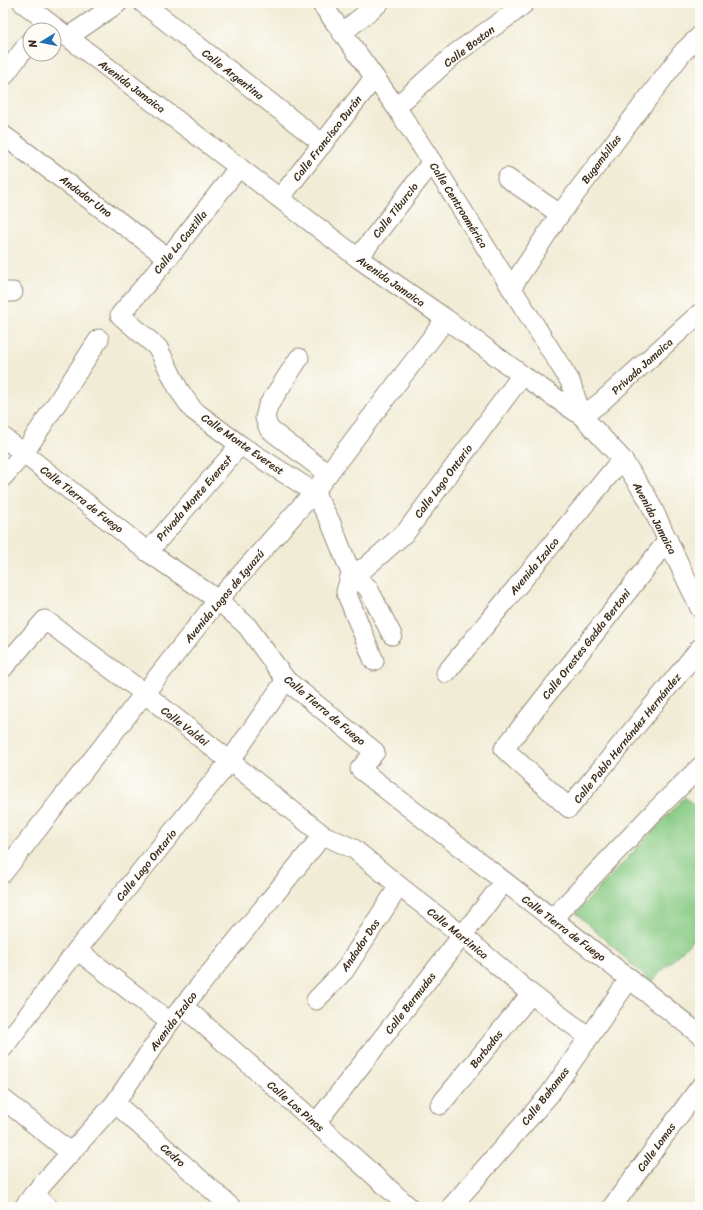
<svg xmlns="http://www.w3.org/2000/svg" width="703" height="1210" font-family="Sriracha,sans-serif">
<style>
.grass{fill:#88cb84;stroke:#627a51}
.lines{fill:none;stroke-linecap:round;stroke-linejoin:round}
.minor-casing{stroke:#968b7a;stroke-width:21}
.minor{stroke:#fff;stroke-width:19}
.labels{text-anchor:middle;stroke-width:3;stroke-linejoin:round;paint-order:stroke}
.street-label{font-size:11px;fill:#3b2a1e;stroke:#fdfcf7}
</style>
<rect width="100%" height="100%" fill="#fdfcf7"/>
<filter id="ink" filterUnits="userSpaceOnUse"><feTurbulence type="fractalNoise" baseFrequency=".025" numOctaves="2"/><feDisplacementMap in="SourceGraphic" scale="8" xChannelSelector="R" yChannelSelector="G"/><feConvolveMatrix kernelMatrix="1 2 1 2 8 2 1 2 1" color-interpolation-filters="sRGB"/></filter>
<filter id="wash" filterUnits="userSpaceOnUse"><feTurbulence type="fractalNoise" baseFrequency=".012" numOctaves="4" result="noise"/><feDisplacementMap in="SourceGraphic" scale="16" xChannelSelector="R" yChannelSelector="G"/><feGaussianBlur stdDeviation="0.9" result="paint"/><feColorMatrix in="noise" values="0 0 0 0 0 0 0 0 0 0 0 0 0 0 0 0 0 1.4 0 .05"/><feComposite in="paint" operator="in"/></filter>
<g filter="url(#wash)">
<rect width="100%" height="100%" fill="#f1ecd6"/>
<path class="grass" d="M 685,797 L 700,811 L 700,933 L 651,982 L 576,913 Z"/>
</g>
<g filter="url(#ink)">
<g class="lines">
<g class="minor-casing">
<g id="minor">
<path d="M 23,3 L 358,258 L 446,319 L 522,375 L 582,416 L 622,459 L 647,497 L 700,608"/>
<path d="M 143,3 L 323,144"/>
<path d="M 321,3 L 396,107 L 432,162 L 570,381 L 582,416 L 600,403 L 700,313"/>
<path d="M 342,33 L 379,3"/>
<path d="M 68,37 L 118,3"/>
<path d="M 3,77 L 30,41"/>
<path d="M 396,107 L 456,53 L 513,13 L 525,3"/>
<path d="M 3,135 L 168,258"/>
<path d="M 239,167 L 168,258 L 120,315 L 158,348 L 179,390 L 193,410 L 240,445 L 314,492 L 330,521 L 351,573 L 368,588 L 392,635"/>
<path d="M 507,178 L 560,214"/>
<path d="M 280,198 L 374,78"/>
<path d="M 358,258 L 432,162"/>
<path d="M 511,288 L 560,214 L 683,52 L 700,36"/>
<path d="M 3,292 L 13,292"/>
<path d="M 299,358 L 268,406 L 265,418 L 269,429 L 328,474"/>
<path d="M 3,437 L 148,552 L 218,600 L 247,626 L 286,680 L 375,752 L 360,769 C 473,858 588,945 700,1035"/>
<path d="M 3,477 L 24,453 L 99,339"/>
<path d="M 668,540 L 504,749 L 569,808 L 700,648"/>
<path d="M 148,552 L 240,445"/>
<path d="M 374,661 L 346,592 L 351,573 L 366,567 L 406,532 L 522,375"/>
<path d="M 3,668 L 45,620 L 144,693 L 323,835 L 354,849 L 399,886 L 463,936 L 531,994 L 589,1037"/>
<path d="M 446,673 L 622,459"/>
<path d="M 3,873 L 218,600 L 314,492 L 446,319"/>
<path d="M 553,918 L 653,813 L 700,767"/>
<path d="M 77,950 L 170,1022"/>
<path d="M 316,1000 L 344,971 L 399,886"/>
<path d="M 183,1006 L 316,1123 L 409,1207"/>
<path d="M 3,1048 L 77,950 L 230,761 L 286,680"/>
<path d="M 3,1099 L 71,1153"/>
<path d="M 115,1103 L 231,1207"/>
<path d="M 440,1105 L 531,994"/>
<path d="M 316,1123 L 504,882"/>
<path d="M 33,1195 L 48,1207"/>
<path d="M 24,1207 L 33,1195 L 115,1103 L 170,1022 L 323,835"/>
<path d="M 451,1207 L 549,1095 L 630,978"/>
<path d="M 612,1207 L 700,1087"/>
</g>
</g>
<use href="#minor" class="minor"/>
</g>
</g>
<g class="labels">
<g class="street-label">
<text transform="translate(469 46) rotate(-37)" y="4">Calle Boston</text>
<text transform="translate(233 74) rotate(38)" y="4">Calle Argentina</text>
<text transform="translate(132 86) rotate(37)" y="4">Avenida Jamaica</text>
<text transform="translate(327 138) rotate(-52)" y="4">Calle Francisco Durán</text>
<text transform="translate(601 159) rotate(-53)" y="4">Bugambilias</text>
<text transform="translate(86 196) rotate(37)" y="4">Andador Uno</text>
<text transform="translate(459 205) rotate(58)" y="4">Calle Centroamérica</text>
<text transform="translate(395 210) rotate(-52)" y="4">Calle Tiburcio</text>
<text transform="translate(180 242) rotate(-51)" y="4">Calle La Castilla</text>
<text transform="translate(391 281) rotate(35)" y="4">Avenida Jamaica</text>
<text transform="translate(642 366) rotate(-42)" y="4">Privada Jamaica</text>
<text transform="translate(243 444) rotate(35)" y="4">Calle Monte Everest</text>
<text transform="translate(443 481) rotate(-53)" y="4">Calle Lago Ontario</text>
<text transform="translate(194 498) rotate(-49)" y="4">Privada Monte Everest</text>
<text transform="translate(82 499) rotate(38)" y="4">Calle Tierra de Fuego</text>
<text transform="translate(655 518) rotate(62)" y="4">Avenida Jamaica</text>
<text transform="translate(534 566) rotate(-50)" y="4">Avenida Izalco</text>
<text transform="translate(224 596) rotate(-50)" y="4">Avenida Lagos de Iguazú</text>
<text transform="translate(586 644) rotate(-52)" y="4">Calle Orestes Gadda Bertoni</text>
<text transform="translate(325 710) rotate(40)" y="4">Calle Tierra de Fuego</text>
<text transform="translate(185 726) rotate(38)" y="4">Calle Valdai</text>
<text transform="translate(627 738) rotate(-51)" y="4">Calle Pablo Hernández Hernández</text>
<text transform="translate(146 865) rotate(-51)" y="4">Calle Lago Ontario</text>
<text transform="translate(564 928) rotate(37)" y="4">Calle Tierra de Fuego</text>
<text transform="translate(458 933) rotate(39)" y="4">Calle Martinica</text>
<text transform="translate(360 945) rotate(-56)" y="4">Andador Dos</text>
<text transform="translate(410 1003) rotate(-52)" y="4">Calle Bermudas</text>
<text transform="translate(173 1021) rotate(-53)" y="4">Avenida Izalco</text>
<text transform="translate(486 1049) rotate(-51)" y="4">Barbados</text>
<text transform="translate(545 1096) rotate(-52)" y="4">Calle Bahamas</text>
<text transform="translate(296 1106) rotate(41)" y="4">Calle Los Pinos</text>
<text transform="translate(656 1147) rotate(-54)" y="4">Calle Lomas</text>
<text transform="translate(173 1155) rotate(42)" y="4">Cedro</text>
</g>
</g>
<rect width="703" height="1210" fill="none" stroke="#fdfcf7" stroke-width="16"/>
<g transform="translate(42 42) rotate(260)"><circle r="19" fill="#fdfcf7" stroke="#afa8a0"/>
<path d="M0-3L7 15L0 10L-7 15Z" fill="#1f6fb2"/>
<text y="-6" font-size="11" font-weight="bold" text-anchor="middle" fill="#3b2a1e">N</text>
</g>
</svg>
